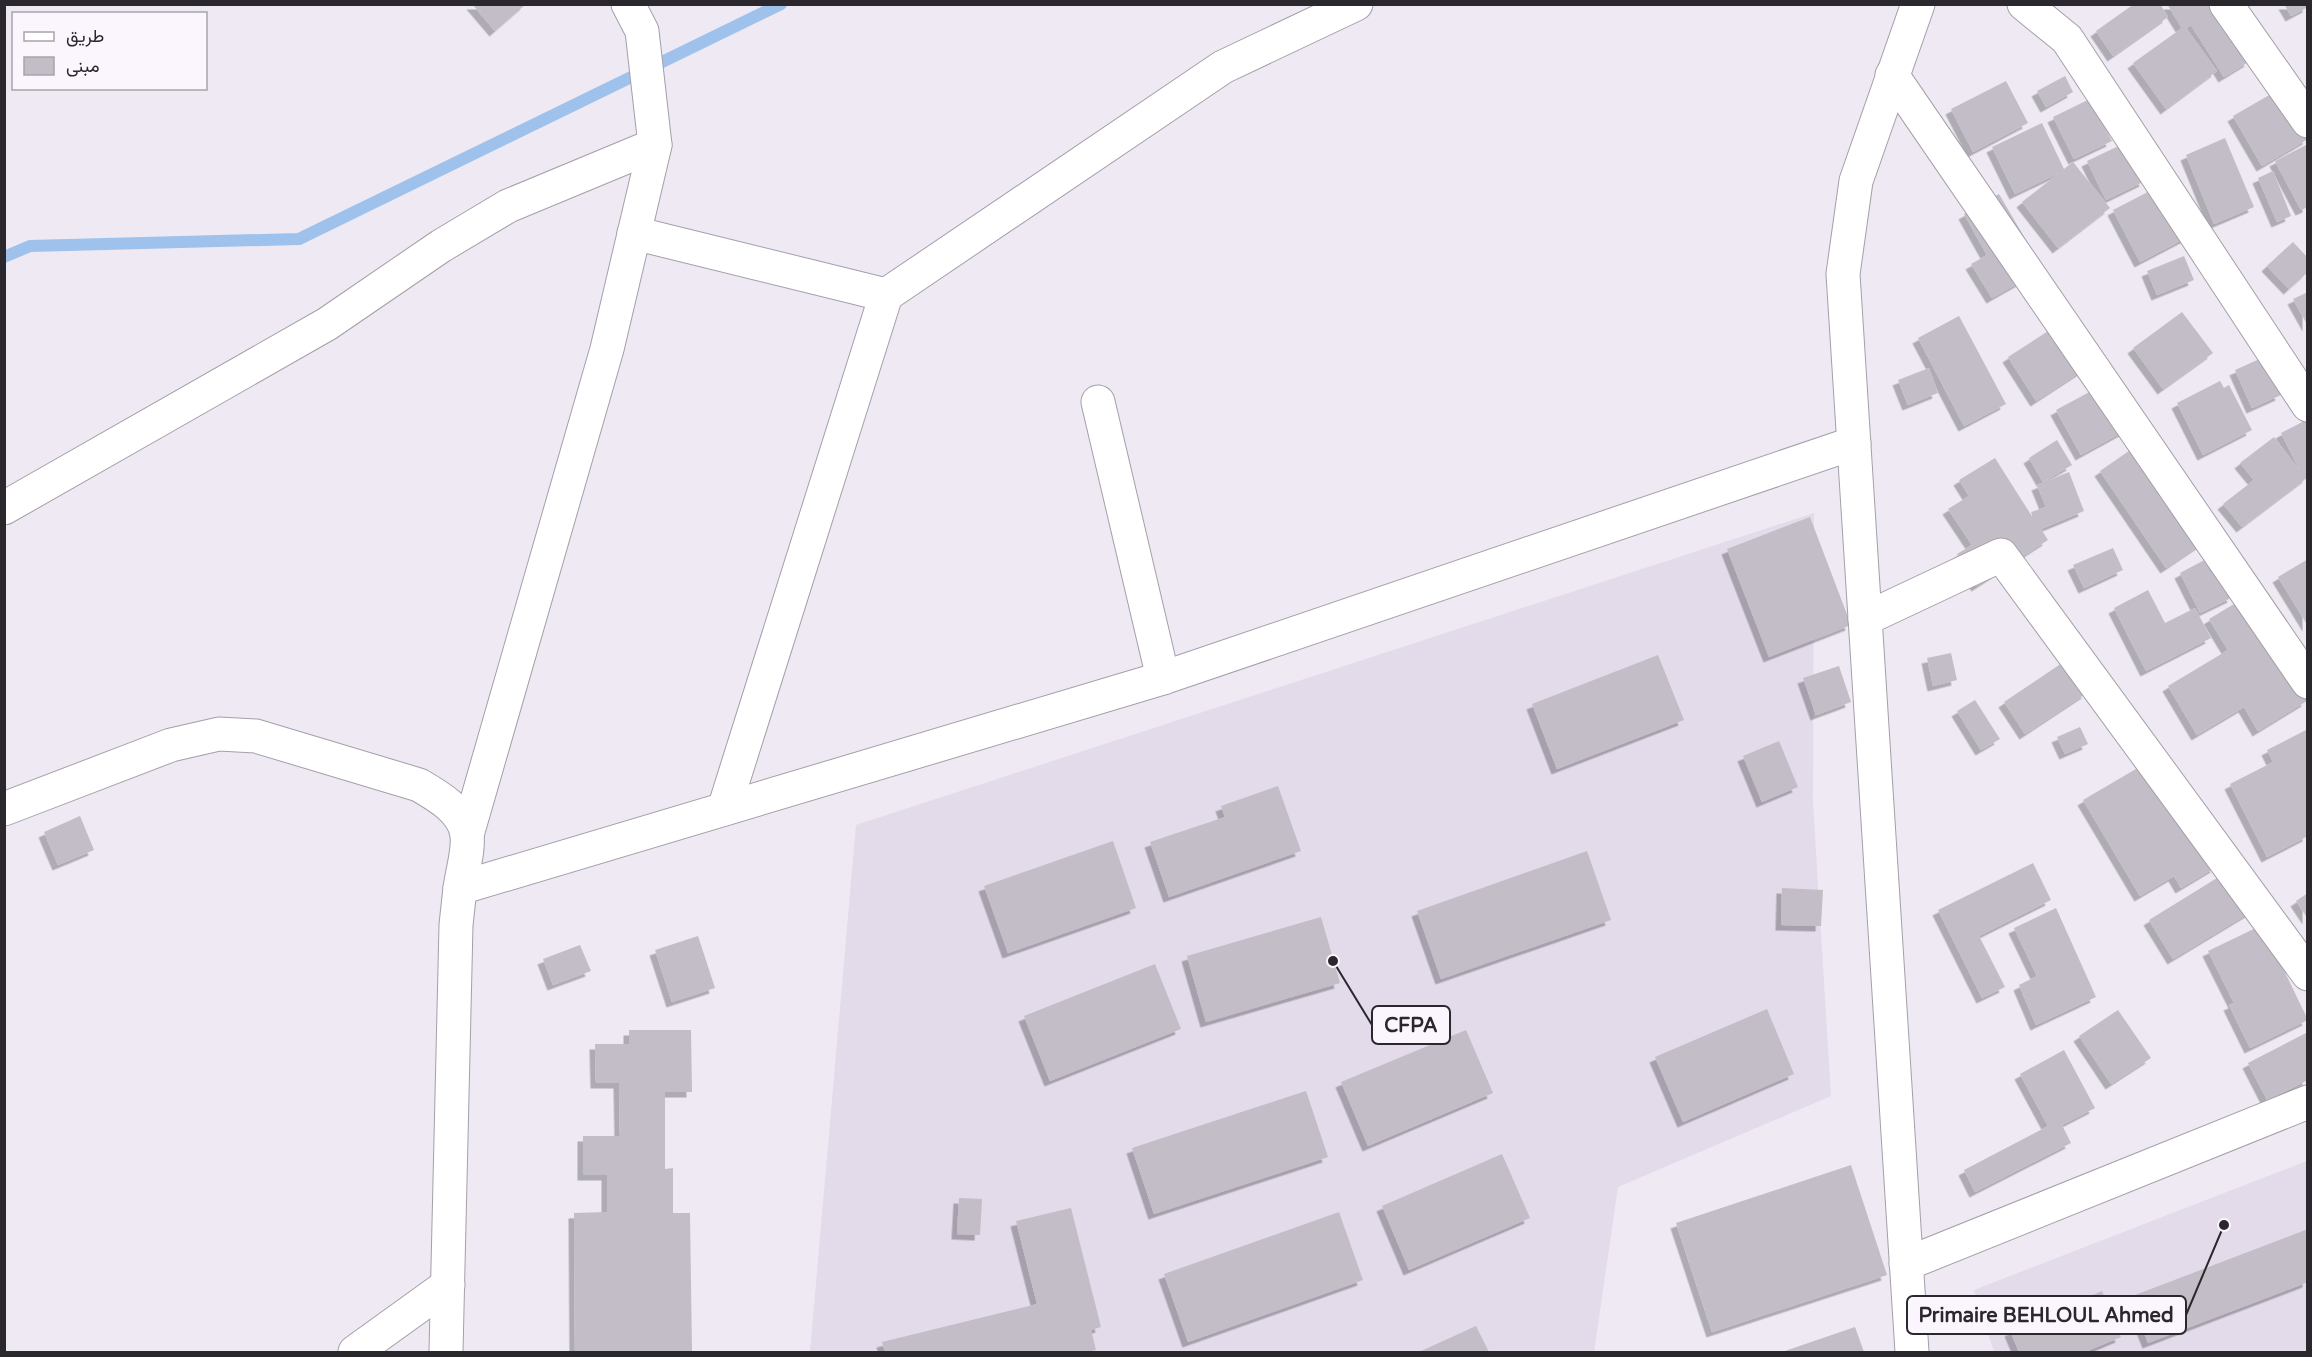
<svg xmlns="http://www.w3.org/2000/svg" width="2312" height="1357" font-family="'Varela Round',Vazirmatn,sans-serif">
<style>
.built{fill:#e3daea}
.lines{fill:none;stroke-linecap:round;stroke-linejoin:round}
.stream{stroke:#9ec2ec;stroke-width:12}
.building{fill:#c2bdc6;filter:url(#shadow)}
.minor-casing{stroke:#a49fa8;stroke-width:35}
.minor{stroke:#fff;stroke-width:33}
.leader{fill:none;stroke:#2a282c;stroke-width:2}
.callout-dot{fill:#2a282c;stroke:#fbf6fe;stroke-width:2}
.callout{fill:#fbf6fe;stroke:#2a282c;stroke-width:2}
.callout-label{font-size:20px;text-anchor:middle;font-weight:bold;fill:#2a282c}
</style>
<defs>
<filter id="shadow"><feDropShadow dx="-5.5" dy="5.5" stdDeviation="0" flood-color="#0004"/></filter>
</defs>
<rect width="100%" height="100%" fill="#eee9f3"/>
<g class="built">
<path d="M 1814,513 L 1813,803 L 1831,1096 L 1618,1187 L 1594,1352 L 810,1352 L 856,825 Z"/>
<path d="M 2307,1161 L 2307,1352 L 1994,1352 L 1974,1290 Z"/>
</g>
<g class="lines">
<path class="stream" d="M 4,257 L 30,246 L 299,239 L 781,4"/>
</g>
<g class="building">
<path d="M 472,4 L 526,4 L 495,31 Z"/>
<path d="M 2134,4 L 2160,4 L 2168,17 L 2113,56 L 2096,31 Z"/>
<path d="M 2167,4 L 2215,4 L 2250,61 L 2224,77 L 2191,25 L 2186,28 L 2217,71 L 2166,109 L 2133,63 L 2182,28 Z"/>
<path d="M 2284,4 L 2308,4 L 2308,7 L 2291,16 Z"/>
<path d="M 2065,76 L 2073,92 L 2046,107 L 2037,91 Z"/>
<path d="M 2006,81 L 2028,123 L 1973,152 L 1951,109 Z"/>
<path d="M 2290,83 L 2308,112 L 2308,139 L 2262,166 L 2233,116 Z"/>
<path d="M 2090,99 L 2112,141 L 2074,159 L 2053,117 Z"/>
<path d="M 2042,123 L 2064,169 L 2073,162 L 2110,208 L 2058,248 L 2022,202 L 2059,173 L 2015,194 L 1992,147 Z"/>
<path d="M 2225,138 L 2254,207 L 2214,224 L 2186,155 Z"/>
<path d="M 2127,142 L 2145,181 L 2106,200 L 2087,161 Z"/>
<path d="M 2308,144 L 2308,207 L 2301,210 L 2275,161 Z"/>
<path d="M 2273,171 L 2291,216 L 2277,222 L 2258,178 Z"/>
<path d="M 2173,179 L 2199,231 L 2140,262 L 2113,210 Z"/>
<path d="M 1999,194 L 2043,269 L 1992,298 L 1971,264 L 1987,255 L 1964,214 Z"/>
<path d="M 2293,242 L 2308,258 L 2308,272 L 2289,289 L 2267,266 Z"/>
<path d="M 2184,256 L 2194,280 L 2157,295 L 2147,271 Z"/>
<path d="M 2308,292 L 2308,326 L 2293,299 Z"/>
<path d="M 2182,312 L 2213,353 L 2163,389 L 2133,348 Z"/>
<path d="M 1959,316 L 2006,404 L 1964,426 L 1918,338 Z"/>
<path d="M 2059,324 L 2088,367 L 2036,401 L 2008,357 Z"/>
<path d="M 2264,357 L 2281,395 L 2252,408 L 2235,370 Z"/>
<path d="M 1929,368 L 1938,393 L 1908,405 L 1898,380 Z"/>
<path d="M 2220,381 L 2224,388 L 2229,385 L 2252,430 L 2203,455 L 2177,403 Z"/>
<path d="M 2106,383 L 2130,428 L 2081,455 L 2056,410 Z"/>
<path d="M 2308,419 L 2308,477 L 2242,527 L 2223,504 L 2254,480 L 2240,463 L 2274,437 L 2300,471 L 2281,433 Z"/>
<path d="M 2152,435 L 2219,532 L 2166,568 L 2100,471 Z"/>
<path d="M 2057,440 L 2072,465 L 2043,482 L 2029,458 Z"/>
<path d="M 1995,458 L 2033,518 L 2031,512 L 2046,507 L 2037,485 L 2069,472 L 2084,511 L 2041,529 L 2048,540 L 1977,586 L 1957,554 L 1972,545 L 1948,509 L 1969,496 L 1959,480 Z"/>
<path d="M 1810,517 L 1851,625 L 1769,657 L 1727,549 Z"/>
<path d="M 2113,548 L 2123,570 L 2084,588 L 2073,565 Z"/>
<path d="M 2212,556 L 2233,597 L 2200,613 L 2180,573 Z"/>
<path d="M 2308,559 L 2308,626 L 2278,577 Z"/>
<path d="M 2148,590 L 2165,623 L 2195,608 L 2211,638 L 2146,671 L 2114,608 Z"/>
<path d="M 2244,598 L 2307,701 L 2258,731 L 2244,707 L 2197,735 L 2168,686 L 2228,650 L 2209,619 Z"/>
<path d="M 1951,653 L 1957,680 L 1933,686 L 1927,658 Z"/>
<path d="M 1658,655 L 1684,720 L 1557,769 L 1532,704 Z"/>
<path d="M 2065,661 L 2087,693 L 2025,734 L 2004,702 Z"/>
<path d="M 1839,666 L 1851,702 L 1816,715 L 1803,678 Z"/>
<path d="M 1975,700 L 2000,739 L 1981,750 L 1957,711 Z"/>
<path d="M 2080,727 L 2088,744 L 2065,754 L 2057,737 Z"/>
<path d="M 2308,729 L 2308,836 L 2267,857 L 2230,784 L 2273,762 L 2267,750 Z"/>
<path d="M 1779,741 L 1798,787 L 1762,802 L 1743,756 Z"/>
<path d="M 2153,759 L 2216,867 L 2181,888 L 2174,876 L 2140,896 L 2083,800 Z"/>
<path d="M 1278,786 L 1301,851 L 1169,897 L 1150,842 L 1225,817 L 1221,806 Z"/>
<path d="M 80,816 L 94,850 L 58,865 L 44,832 Z"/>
<path d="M 1113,841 L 1136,908 L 1008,953 L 984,886 Z"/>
<path d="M 1587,851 L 1611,920 L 1441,979 L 1417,911 Z"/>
<path d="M 2033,863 L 2051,900 L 1979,936 L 2005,987 L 1982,998 L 1938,910 Z"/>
<path d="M 2230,870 L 2254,910 L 2173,959 L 2149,920 Z"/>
<path d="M 1782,888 L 1823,890 L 1821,926 L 1781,925 Z"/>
<path d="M 2308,893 L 2308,919 L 2296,901 Z"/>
<path d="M 2056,908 L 2096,997 L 2036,1025 L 2019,985 L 2037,976 L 2014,928 Z"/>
<path d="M 1321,917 L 1340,983 L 1206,1022 L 1187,956 Z"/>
<path d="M 2262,925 L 2308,1020 L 2250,1048 L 2229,1005 L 2234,1003 L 2208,951 Z"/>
<path d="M 698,936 L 715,988 L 672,1002 L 655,950 Z"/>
<path d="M 580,945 L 591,971 L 553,985 L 543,959 Z"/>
<path d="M 1155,964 L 1181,1029 L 1050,1081 L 1024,1016 Z"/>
<path d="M 1767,1009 L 1794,1074 L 1683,1122 L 1655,1057 Z"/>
<path d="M 2118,1010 L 2151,1058 L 2111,1084 L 2079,1036 Z"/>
<path d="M 629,1030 L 691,1030 L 692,1092 L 665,1092 L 665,1169 L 673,1168 L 673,1213 L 690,1213 L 692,1352 L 575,1352 L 574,1213 L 607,1212 L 607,1175 L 583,1175 L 583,1136 L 620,1136 L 619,1083 L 596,1083 L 595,1044 L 629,1044 Z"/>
<path d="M 1466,1030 L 1493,1093 L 1368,1146 L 1341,1082 Z"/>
<path d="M 2308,1032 L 2308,1080 L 2267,1100 L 2248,1063 Z"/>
<path d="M 2064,1050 L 2095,1108 L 2062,1125 L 2071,1143 L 1975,1192 L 1964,1170 L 2048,1126 L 2020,1074 Z"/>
<path d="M 1306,1091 L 1328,1157 L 1154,1214 L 1132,1148 Z"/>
<path d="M 1502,1154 L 1530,1218 L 1409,1270 L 1382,1206 Z"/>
<path d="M 1851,1165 L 1887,1275 L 1712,1332 L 1676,1223 Z"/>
<path d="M 959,1198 L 982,1199 L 980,1235 L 957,1234 Z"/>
<path d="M 1071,1208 L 1101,1327 L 1091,1330 L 1096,1350 L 1086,1352 L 885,1352 L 882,1342 L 1037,1304 L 1016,1221 Z"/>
<path d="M 1339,1212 L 1363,1280 L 1188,1342 L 1164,1274 Z"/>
<path d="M 2308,1229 L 2308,1282 L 2148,1343 L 2130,1297 Z"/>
<path d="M 2102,1291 L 2121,1337 L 2085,1352 L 2019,1352 L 2010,1331 Z"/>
<path d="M 1476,1326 L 1489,1352 L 1419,1352 Z"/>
<path d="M 1855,1327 L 1864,1352 L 1782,1352 Z"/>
</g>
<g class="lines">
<g class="minor-casing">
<g id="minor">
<path d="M 2024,4 L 2067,39 L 2308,405"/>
<path d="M 2226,4 L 2308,121"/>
<path d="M 1892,75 L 2308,682"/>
<path d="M 634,233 L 886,295"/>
<path d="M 1098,402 L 1163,678"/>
<path d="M 4,508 L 327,324 L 441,246 L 508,206 L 655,145"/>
<path d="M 1865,619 L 2001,555 L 2308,974"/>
<path d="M 4,809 L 171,745 L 219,734 L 256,736 L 419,785 C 438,796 464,811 467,835 C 469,851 462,872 460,888"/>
<path d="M 724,809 L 886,295 L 1223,67 L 1356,4"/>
<path d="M 467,835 L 607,349 L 655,145 L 642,31 L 628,4"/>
<path d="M 1906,1264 L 2308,1102"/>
<path d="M 355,1352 L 448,1285"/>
<path d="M 446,1352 L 456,925 L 460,888 L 1163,678 L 1854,443"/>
<path d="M 1912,1352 L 1843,274 L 1856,181 L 1918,4"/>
</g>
</g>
<use href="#minor" class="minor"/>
</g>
<path class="leader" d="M1333 961L1372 1025M2224 1225L2186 1315"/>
<g class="callout-dot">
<circle cx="1333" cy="961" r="6"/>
<circle cx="2224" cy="1225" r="6"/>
</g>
<g class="callout">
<rect x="1372" y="1006" width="78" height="38" rx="6"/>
<rect x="1907" y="1296" width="279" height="38" rx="6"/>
</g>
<g class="callout-label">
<text x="1411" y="1032">CFPA</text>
<text x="2046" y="1322">Primaire BEHLOUL Ahmed</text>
</g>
<rect width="2312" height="1357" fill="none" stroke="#2a282c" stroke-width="12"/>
<rect x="12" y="12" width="195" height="78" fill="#fbf6fe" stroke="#a7a4aa" stroke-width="1.5"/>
<rect x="24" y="32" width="30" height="9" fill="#ffffff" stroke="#a7a4aa" stroke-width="1.5"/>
<text x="66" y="42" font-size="18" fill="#2a282c">طريق</text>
<rect x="24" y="57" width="30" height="18" fill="#c2bdc6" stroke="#a7a4aa" stroke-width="1.5"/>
<text x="66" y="72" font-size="18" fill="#2a282c">مبنى</text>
</svg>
